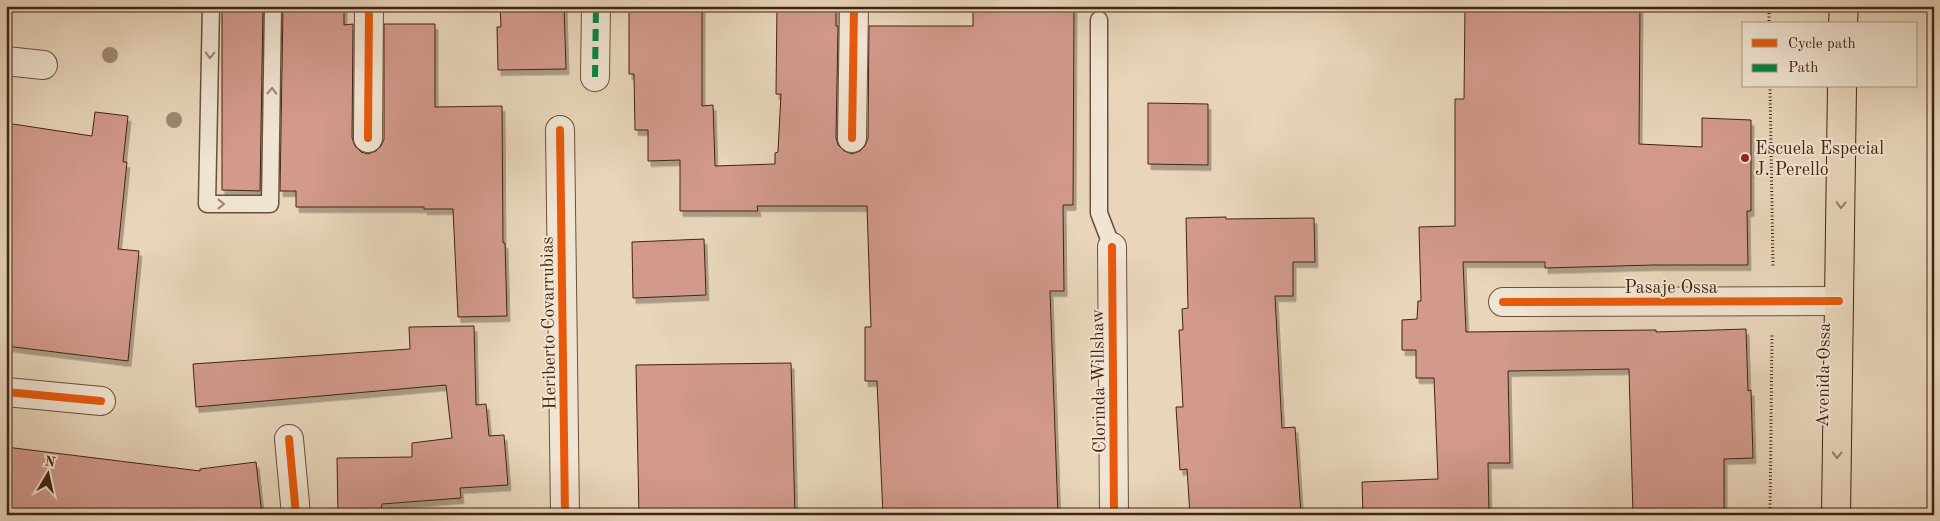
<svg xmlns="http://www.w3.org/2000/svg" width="1940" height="521" font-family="'Old Standard TT',serif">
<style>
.building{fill:#d2998c;stroke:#432312;filter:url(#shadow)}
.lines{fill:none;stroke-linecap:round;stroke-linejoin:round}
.lane-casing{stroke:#6c503c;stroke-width:19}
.street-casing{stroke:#6c503c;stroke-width:30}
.primary-casing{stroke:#432312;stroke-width:30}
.path{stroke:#432312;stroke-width:3;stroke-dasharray:1 2.5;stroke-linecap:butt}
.lane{stroke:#f0e4d2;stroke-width:16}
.street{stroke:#f0e4d2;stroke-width:28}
.primary{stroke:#e8d5ba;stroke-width:28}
.quiet{stroke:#00873e;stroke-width:6;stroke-dasharray:12 6;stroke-linecap:butt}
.cycleway-casing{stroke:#f0e4d2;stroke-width:11}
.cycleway{stroke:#e8590c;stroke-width:8}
.tree{fill:#9d896f}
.oneway{stroke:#9a8472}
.oneway2{stroke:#967c66}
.poi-dot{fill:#8f2418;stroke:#f0e4d2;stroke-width:2}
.labels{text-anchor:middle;stroke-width:4;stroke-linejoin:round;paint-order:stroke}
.poi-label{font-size:18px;fill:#432312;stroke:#f0e4d2;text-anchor:start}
.street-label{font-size:18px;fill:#432312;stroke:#f0e4d2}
</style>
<defs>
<filter id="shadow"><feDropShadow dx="3" dy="5.5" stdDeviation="0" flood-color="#0004"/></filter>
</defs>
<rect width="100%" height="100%" fill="#e8d5ba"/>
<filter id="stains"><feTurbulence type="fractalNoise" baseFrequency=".004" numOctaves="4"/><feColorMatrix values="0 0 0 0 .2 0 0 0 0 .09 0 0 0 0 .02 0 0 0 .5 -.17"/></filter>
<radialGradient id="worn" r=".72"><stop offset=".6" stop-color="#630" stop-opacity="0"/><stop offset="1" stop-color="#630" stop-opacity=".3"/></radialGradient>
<g class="building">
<path d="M 222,6 L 263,6 L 260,191 L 222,190 Z"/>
<path d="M 283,6 L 344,6 L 344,25 L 353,24 L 352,138 L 355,146 L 361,152 L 368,154 L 376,151 L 381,146 L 384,139 L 384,24 L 435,24 L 435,107 L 502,106 L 503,243 L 505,243 L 507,316 L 458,317 L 453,209 L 424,209 L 424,207 L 296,207 L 296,191 L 280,191 Z"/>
<path d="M 500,6 L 564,6 L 566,69 L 498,70 L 497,27 L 501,27 Z"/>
<path d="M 629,6 L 702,6 L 702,106 L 713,105 L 715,166 L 775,164 L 775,153 L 778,152 L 781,94 L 776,94 L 777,6 L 836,6 L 836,26 L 838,26 L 836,138 L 838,145 L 844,151 L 852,154 L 860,151 L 865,146 L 868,138 L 869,26 L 973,26 L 973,6 L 1074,6 L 1073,205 L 1063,205 L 1064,291 L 1050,291 L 1058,515 L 883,515 L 877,381 L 865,381 L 865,327 L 871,327 L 867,206 L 757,206 L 758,211 L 680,211 L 680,160 L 648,161 L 648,130 L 635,130 L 634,74 L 629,74 Z"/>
<path d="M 1465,6 L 1640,6 L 1639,144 L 1702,147 L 1702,118 L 1751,120 L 1751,211 L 1747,211 L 1748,265 L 1654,265 L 1545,268 L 1545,262 L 1463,262 L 1466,332 L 1656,330 L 1656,332 L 1746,329 L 1748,391 L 1751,390 L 1753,458 L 1724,459 L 1724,515 L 1633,515 L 1629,369 L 1508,371 L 1510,463 L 1488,463 L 1489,515 L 1363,515 L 1362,482 L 1438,479 L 1434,378 L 1416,378 L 1416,350 L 1402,350 L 1402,320 L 1417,319 L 1418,301 L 1421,301 L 1419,227 L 1455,226 L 1455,99 L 1464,99 Z"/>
<path d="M 1148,103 L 1208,104 L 1208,165 L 1148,164 Z"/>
<path d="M 95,112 L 128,116 L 123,162 L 127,162 L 118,249 L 139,251 L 128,361 L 6,346 L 6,123 L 92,136 Z"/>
<path d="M 1226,217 L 1226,219 L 1314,218 L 1315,262 L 1293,262 L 1293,296 L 1275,296 L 1282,428 L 1295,427 L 1301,515 L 1190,515 L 1187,469 L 1180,470 L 1176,407 L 1183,407 L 1179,330 L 1183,330 L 1182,309 L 1188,308 L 1186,218 Z"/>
<path d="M 704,239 L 706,295 L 633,298 L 632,242 Z"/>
<path d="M 474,326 L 476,405 L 486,404 L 489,436 L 504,435 L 508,485 L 460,488 L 461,498 L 382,504 L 380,515 L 338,515 L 337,458 L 412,457 L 412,443 L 452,438 L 446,385 L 196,407 L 193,364 L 410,349 L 409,327 Z"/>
<path d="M 791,363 L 795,515 L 639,515 L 636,365 Z"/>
<path d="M 6,447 L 200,471 L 200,469 L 256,462 L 262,515 L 206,515 L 166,510 L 165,515 L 6,515 Z"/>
</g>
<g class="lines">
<g class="lane-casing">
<g id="lane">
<path d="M 211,6 L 207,204 L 270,204 L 273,6"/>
<path d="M 1099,20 L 1099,213 L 1112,247"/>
</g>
</g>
<g class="street-casing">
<g id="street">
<path d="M 6,61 L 43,65"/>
<path d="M 595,77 L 596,6"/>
<path d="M 560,130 L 565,515"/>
<path d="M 368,138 L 369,6"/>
<path d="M 852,138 L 854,6"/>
<path d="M 1112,247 L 1114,515"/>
<path d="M 1503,302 L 1839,301"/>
<path d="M 6,392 L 101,401"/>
<path d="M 289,439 L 296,515"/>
</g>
</g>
<g class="primary-casing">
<g id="primary">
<path d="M 1843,24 L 1844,6"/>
<path d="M 1836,515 L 1842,86"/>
</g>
</g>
<g class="path">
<path d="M 1769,6 L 1769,24"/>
<path d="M 1770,86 L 1773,267"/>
<path d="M 1770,515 L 1772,335"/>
</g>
<use href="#lane" class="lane"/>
<use href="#street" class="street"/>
<use href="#primary" class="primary"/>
<path class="quiet" d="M 595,77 L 596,6"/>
<g class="cycleway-casing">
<g id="cycleway">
<path d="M 560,130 L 565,515"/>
<path d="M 368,138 L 369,6"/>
<path d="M 852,138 L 854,6"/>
<path d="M 1112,247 L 1114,515"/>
<path d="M 1503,302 L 1839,301"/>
<path d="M 6,392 L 101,401"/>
<path d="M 289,439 L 296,515"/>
</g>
</g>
<use href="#cycleway" class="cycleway"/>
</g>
<g class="tree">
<circle cx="110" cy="55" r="8"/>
<circle cx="174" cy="120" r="8"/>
</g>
<defs><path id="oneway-chevron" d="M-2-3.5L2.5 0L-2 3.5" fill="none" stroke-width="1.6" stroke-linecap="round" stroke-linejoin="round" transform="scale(1.25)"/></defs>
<g class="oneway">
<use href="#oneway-chevron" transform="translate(210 55) rotate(91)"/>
<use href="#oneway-chevron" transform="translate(272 91) rotate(-89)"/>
<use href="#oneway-chevron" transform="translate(221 204)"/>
</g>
<g class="oneway2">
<use href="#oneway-chevron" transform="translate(1841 205) rotate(91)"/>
<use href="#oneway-chevron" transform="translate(1837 455) rotate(91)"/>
</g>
<circle class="poi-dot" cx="1745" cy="158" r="5"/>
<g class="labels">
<g class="poi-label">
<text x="1755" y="154">Escuela Especial<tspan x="1755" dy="21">J. Perello</tspan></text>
</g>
<g class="street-label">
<text x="1671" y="293">Pasaje Ossa</text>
<text transform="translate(548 323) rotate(-91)" y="6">Heriberto Covarrubias</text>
<text transform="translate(1823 375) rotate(-89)" y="6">Avenida Ossa</text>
<text transform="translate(1098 381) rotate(-91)" y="6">Clorinda Willshaw</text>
</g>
</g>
<rect width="1940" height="521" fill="none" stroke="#e8d5ba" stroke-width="25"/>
<rect x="8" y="8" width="1925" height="506" fill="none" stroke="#432312" stroke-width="2.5"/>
<rect x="12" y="12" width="1915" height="496" fill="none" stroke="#432312"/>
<rect x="1742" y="22" width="175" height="65" fill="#f0e4d2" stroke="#ab9785"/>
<rect x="1752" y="39" width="25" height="8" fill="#e8590c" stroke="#ab9785"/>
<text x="1788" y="48" font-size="15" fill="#432312">Cycle path</text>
<rect x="1752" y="64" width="25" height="8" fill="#00873e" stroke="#ab9785"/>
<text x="1788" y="72" font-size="15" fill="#432312">Path</text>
<g transform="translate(48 474) rotate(9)" stroke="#f0e4d2" stroke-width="4" paint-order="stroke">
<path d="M0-4L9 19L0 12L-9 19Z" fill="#432312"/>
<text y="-8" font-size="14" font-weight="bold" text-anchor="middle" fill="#432312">N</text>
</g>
<rect width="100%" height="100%" filter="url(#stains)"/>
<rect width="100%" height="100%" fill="url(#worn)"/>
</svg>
